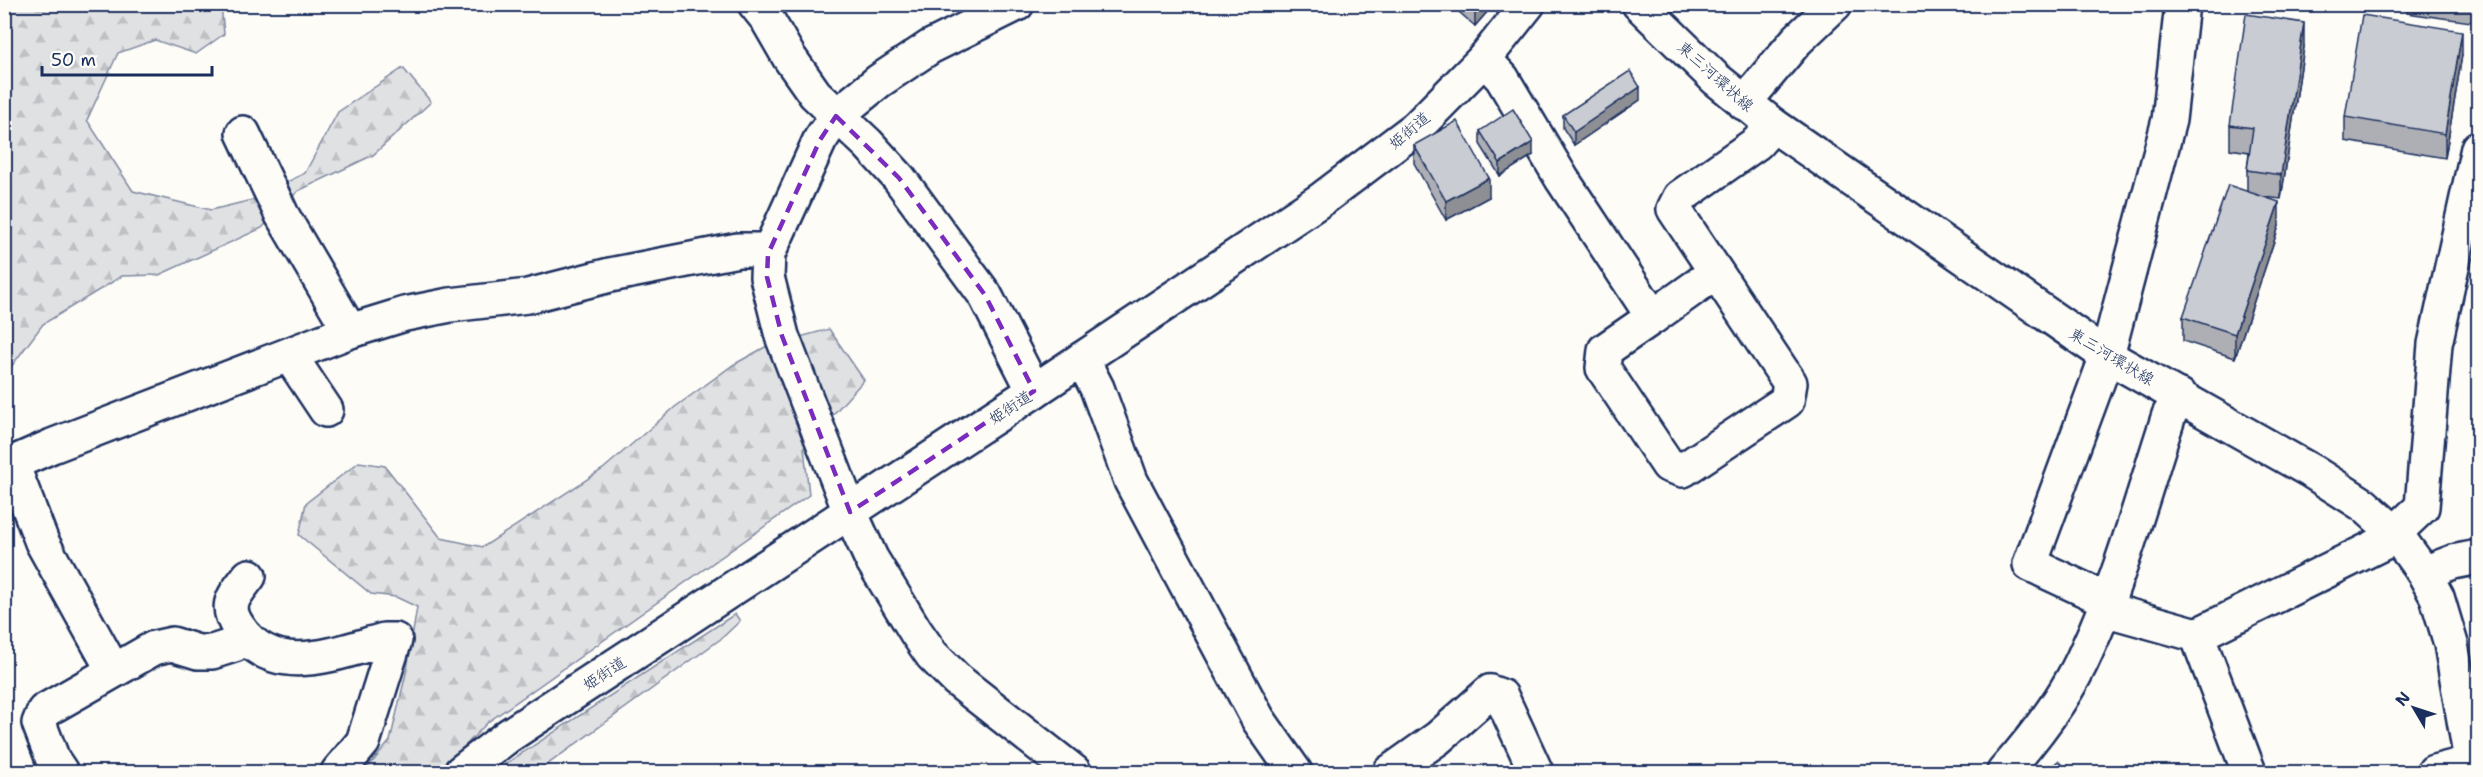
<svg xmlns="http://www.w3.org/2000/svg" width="2483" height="777" font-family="'Shantell Sans','Klee One',sans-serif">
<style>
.forest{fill:url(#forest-firs);stroke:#7e88a0;stroke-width:1.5}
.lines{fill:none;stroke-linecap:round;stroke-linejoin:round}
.minor-casing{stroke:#1b2f5e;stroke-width:38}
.major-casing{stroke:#1b2f5e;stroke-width:38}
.highway-casing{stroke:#1b2f5e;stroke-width:38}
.minor{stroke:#fdfcf7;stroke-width:33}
.major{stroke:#fdfcf7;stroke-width:33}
.highway{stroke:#fdfcf7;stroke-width:33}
.wall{fill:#adafb5;stroke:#1b2f5e;stroke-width:1.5}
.shaded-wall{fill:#8d8f94;stroke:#1b2f5e;stroke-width:1.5}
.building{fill:#c9ccd3;stroke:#1b2f5e;stroke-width:1.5}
.marked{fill:none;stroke:#7b2cbf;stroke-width:4.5;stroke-dasharray:12 8;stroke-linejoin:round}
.labels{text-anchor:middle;stroke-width:4.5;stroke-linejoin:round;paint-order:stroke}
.street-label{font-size:16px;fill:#1b2f5e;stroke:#fdfcf7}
</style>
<defs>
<pattern id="forest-firs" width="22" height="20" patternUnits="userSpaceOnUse" patternTransform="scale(1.5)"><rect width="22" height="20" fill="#e0e1e3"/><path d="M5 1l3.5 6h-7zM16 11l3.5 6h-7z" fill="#c0c1c5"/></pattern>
</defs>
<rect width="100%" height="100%" fill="#fdfcf7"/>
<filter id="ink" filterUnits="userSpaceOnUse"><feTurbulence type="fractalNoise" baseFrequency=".0167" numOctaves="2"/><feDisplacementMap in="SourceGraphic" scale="12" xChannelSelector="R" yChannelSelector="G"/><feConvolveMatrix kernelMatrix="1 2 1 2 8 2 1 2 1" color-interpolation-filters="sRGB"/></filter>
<g filter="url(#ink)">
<g class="forest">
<path d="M 5,5 L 221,5 L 224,34 L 196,54 L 155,40 L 118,53 L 87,120 L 133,191 L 211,210 L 252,200 L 305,173 L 338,112 L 403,68 L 431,102 L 373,155 L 298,191 L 262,228 L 159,275 L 122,276 L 43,324 L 5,375 Z"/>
<path d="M 829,329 L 864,380 L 804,447 L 809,495 L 488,722 L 440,772 L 364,772 L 390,741 L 407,669 L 417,607 L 396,597 L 371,594 L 299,535 L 306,503 L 359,462 L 385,466 L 441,538 L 483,547 L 603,469 L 675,407 L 733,365 L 767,346 Z"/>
<path d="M 735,614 L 740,621 L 722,638 L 537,772 L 493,772 Z"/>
</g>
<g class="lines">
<g class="minor-casing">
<g id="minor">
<path d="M 755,4 L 767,19 L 789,57 L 815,94 L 868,144 L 899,178 L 985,295 L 1034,391"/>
<path d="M 1017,4 L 930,47 L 879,81 L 836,116 L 820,140 L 768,254 L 767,277 L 782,336 L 850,512 L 871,558 L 916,632 L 932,655 L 957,680 L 1074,772"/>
<path d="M 1484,59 L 1502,78 L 1562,179 L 1653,317 L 1715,273"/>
<path d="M 1744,103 L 1797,40 L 1835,4"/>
<path d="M 243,133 L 282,215 L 350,331"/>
<path d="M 1653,317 L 1605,350 L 1603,368 L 1668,465 L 1683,470 L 1787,401 L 1790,383 L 1674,209 L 1680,197 L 1757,143 L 1773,125"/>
<path d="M 290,356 L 326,410"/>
<path d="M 1082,359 L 1097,388 L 1131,481 L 1258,719 L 1295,772"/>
<path d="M 12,464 L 42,542 L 113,670"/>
<path d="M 4,467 L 52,446 L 350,331 L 405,314 L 450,305 L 528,296 L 610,275 L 738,250 L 761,250 L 768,254"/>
<path d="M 2424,573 L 2453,562 L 2478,557"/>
<path d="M 249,576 C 234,596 223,605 239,628 C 274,680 336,653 384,640 L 395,640 L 363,742 L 338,772"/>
<path d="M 2107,600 L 2030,564 L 2107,356 L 2169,120 L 2182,4"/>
<path d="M 2104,609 L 2197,635 L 2385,542 L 2422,507 L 2435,344 L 2478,148"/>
<path d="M 2197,635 L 2249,772"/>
<path d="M 61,772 L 53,760 L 39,723 L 44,711 L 154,648 L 172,644 L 198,652 L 212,652 L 234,645 L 244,637"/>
<path d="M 1390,772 L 1438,738 L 1490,692 L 1501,696 L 1536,772"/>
<path d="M 2004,772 C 2035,737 2067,696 2086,652 C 2121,577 2143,494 2169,415 L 2180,396"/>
<path d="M 2434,772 L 2472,762"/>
</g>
</g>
<g class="major-casing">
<path id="major" d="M 1639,4 L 1716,79 L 1773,125 L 2107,356 L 2311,471 L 2364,505 L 2395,533 L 2424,573 L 2437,597 L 2451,644 L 2473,772"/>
</g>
<g class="highway-casing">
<path id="highway" d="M 461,772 L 508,736 L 1034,391 L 1322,199 L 1416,128 L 1484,59 L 1528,4"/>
</g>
<use href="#minor" class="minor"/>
<use href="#major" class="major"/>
<use href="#highway" class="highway"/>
</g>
<g class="wall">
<path d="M 1452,4 L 1494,4 L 1475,26 L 1452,6 Z"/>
<path d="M 2407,4 L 2478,4 L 2478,23 L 2407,13 Z"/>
<path d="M 2304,47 L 2281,199 L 2264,197 L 2279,226 L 2235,358 L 2183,341 L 2183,317 L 2247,191 L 2247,170 L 2249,152 L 2230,149 L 2230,125 Z"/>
<path d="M 2462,55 L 2445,158 L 2345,141 L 2345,117 Z"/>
<path d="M 1640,100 L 1574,145 L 1563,128 L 1563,115 Z"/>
<path d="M 1480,131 L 1533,155 L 1500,176 L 1480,144 Z"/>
<path d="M 1414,145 L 1489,197 L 1446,220 L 1414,163 Z"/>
</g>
<g class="shaded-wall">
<path d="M 1483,4 L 1494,4 L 1475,26 L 1475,13 Z"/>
<path d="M 2304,23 L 2304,47 L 2281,199 L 2281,175 Z"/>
<path d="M 2462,31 L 2462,55 L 2445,158 L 2445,134 Z"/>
<path d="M 1640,87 L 1640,100 L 1574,145 L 1574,132 Z"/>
<path d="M 1533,142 L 1533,155 L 1500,176 L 1500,163 Z"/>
<path d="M 1489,178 L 1489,197 L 1446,220 L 1446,201 Z"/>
<path d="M 2279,202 L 2279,226 L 2235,358 L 2235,334 Z"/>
</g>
<g class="building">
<path d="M 1465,4 L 1483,4 L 1475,13 Z"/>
<path d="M 2246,14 L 2304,23 L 2281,175 L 2247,170 L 2253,128 L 2230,125 Z"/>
<path d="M 2362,15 L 2462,31 L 2445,134 L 2345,117 Z"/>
<path d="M 1630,71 L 1640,87 L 1574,132 L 1563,115 Z"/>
<path d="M 1513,109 L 1533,142 L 1500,163 L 1480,131 Z"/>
<path d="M 1457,121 L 1489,178 L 1446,201 L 1414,145 Z"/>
<path d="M 2228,185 L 2279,202 L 2235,334 L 2183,317 Z"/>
<path d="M 2058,761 L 2069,772 L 2046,772 Z"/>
</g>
</g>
<path class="marked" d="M 836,116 L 899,178 L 985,295 L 1034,391 L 850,512 L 782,336 L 767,277 L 768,254 L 820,140 Z"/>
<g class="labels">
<g class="street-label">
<text transform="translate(1716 76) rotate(42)" y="6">東三河環状線</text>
<text transform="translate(1409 130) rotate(-40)" y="6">姫街道</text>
<text transform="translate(2112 356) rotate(31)" y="6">東三河環状線</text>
<text transform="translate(1010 407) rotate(-33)" y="6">姫街道</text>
<text transform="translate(604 673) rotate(-33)" y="6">姫街道</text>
</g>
</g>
<rect width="2483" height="777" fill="none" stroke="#fdfcf7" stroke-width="24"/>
<rect x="12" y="12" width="2459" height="753" fill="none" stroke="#1b2f5e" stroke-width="2" filter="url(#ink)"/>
<g transform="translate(2414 708) rotate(309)" stroke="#fdfcf7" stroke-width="4.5" paint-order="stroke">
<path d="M0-4.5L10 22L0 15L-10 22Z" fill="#1b2f5e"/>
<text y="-9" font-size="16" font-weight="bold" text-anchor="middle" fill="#1b2f5e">N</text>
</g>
<path d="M42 66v9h170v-9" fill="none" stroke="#1b2f5e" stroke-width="3"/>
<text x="51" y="66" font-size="18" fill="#1b2f5e" stroke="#fdfcf7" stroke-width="4.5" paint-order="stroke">50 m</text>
</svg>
